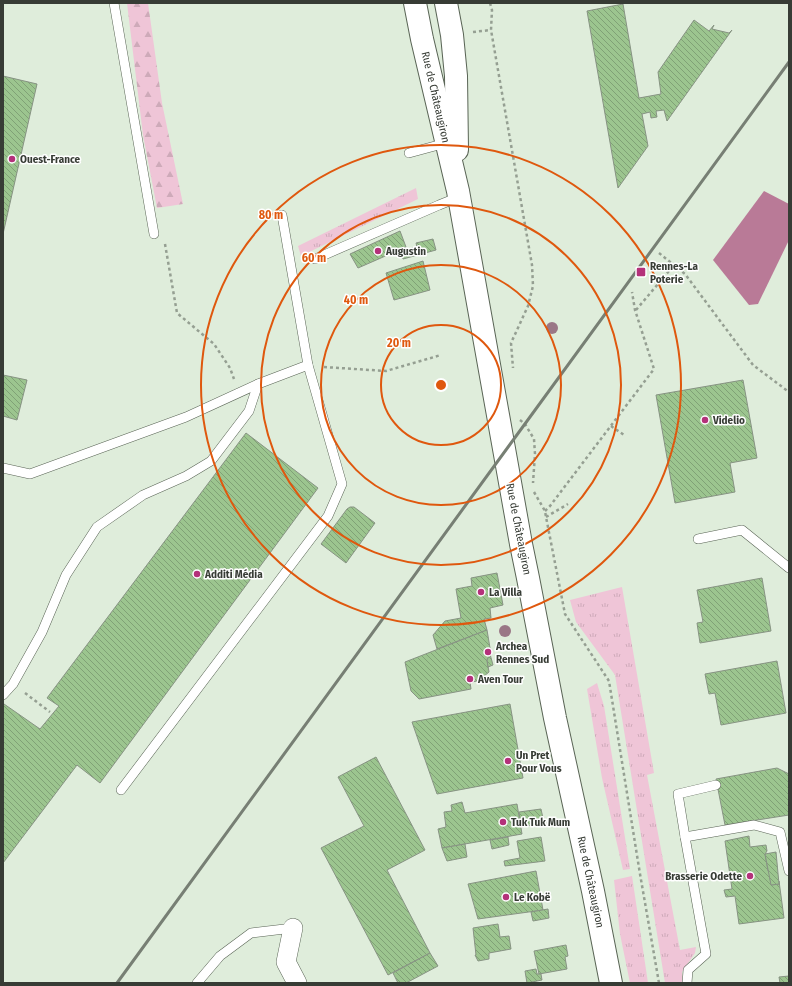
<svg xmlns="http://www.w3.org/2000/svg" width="792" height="986" font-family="'Fira Sans Condensed',sans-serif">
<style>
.grass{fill:url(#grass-tufts)}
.forest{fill:url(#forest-firs)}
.water{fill:#b97a97}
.building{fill:url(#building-back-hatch);stroke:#879383}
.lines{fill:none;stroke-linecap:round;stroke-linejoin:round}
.service-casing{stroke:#596455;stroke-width:10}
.minor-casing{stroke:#596455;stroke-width:20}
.secondary-casing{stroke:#596455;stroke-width:24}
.path{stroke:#959f92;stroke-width:2.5;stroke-dasharray:3 3;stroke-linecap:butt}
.service{stroke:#fff;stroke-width:9}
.minor{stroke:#fff;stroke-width:19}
.secondary{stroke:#fff;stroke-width:22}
.rail{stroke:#777f74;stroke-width:3}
.tree{fill:#9a7786}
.ring{fill:none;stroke:#df580e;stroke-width:2}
.poi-dot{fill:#b4317a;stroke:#fff;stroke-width:1.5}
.labels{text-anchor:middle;stroke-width:3;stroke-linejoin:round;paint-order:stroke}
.street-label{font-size:11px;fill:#373c35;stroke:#fff}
.poi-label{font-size:11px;font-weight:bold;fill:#373c35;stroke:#fff;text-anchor:start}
.centre{fill:#df580e;stroke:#fff;stroke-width:2}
.ring-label{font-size:12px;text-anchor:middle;font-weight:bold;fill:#df580e;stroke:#fff;stroke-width:3;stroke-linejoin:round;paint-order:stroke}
</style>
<defs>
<pattern id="grass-tufts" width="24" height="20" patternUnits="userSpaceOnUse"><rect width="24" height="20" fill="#efc5d7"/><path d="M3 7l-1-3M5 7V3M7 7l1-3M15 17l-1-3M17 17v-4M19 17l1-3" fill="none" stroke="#ceaab9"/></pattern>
<pattern id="forest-firs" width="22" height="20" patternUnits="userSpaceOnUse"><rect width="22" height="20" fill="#efc5d7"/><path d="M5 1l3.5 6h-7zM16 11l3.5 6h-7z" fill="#ceaab9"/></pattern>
<pattern id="building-back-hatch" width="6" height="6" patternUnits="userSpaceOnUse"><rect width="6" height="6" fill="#9cc58f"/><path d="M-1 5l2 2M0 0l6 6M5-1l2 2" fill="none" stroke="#80a176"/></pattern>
</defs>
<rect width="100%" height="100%" fill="#dfeddb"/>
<g class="grass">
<path d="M 416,188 L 418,199 L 301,256 L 298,246 Z"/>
<path d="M 622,587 L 654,773 L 647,775 L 680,950 L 696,947 L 695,953 L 682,972 L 683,983 L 665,983 L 615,675 L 576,622 L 570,600 Z"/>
<path d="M 597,683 L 604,706 L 630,869 L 623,870 L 602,778 L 587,689 Z"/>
<path d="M 632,876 L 648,983 L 630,983 L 620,934 L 614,880 Z"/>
</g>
<path class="forest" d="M 127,3 L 148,3 L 162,103 L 183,204 L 157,208 L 143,135 Z"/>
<path class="water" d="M 764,191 L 789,204 L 789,240 L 758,304 L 749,305 L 713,260 Z"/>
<g class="building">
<path d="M 623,4 L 639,98 L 661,94 L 658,72 L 694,20 L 709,31 L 714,25 L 712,29 L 729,33 L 732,30 L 667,121 L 664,110 L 656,111 L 657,117 L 651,118 L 650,112 L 642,114 L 648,146 L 618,188 L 587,11 Z"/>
<path d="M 3,76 L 37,84 L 3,234 Z"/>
<path d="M 400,231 L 406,247 L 358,268 L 350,254 Z"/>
<path d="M 433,239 L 436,250 L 403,259 L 401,251 L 417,247 L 416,243 Z"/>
<path d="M 423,261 L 430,290 L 394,300 L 386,273 Z"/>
<path d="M 3,375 L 27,380 L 17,420 L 3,416 Z"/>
<path d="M 743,380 L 757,458 L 730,463 L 735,492 L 675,503 L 656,395 Z"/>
<path d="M 246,433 L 318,488 L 100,783 L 77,765 L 3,863 L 3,705 L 4,704 L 40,729 L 59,706 L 47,698 Z"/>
<path d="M 350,507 L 354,507 L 375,523 L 346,563 L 321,544 L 347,509 Z"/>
<path d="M 497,573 L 503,605 L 490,608 L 491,618 L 484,619 L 487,630 L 437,649 L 433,635 L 445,621 L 461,618 L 456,589 L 472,586 L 471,578 Z"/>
<path d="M 762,578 L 771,631 L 700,643 L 697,623 L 703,622 L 697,590 Z"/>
<path d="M 487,630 L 491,654 L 487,660 L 489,672 L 478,681 L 470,682 L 471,689 L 419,699 L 411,691 L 405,662 Z"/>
<path d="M 490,654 L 493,665 L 488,667 L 487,660 Z"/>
<path d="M 777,661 L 786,713 L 721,725 L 715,693 L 709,694 L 705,674 Z"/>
<path d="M 510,704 L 523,778 L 437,794 L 412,722 Z"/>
<path d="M 376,757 L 425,850 L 387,870 L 430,953 L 388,975 L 321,848 L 364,826 L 338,777 Z"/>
<path d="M 777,768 L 789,774 L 789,815 L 725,825 L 716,779 Z"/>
<path d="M 462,802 L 465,813 L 517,804 L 522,834 L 442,848 L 438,829 L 446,827 L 444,812 L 452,811 L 451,805 Z"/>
<path d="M 541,809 L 544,823 L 521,827 L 519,812 Z"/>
<path d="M 749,836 L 750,847 L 766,845 L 767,851 L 765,854 L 768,871 L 769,870 L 771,885 L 779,884 L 779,881 L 784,918 L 739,924 L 735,896 L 726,897 L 724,890 L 732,889 L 725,841 Z"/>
<path d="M 508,837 L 509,845 L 492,849 L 490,840 Z"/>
<path d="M 541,837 L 545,861 L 505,866 L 504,861 L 520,858 L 517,841 Z"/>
<path d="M 465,844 L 467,857 L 447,861 L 442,848 Z"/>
<path d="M 776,852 L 779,884 L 771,885 L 765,854 Z"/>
<path d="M 536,871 L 543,910 L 478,919 L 468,884 Z"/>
<path d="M 548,909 L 549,918 L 533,921 L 531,912 Z"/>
<path d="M 498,924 L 500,937 L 509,936 L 511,949 L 489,953 L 489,959 L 478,961 L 475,955 L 476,955 L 473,928 Z"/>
<path d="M 566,945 L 568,956 L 565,957 L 567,969 L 539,974 L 534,951 Z"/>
<path d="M 430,953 L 438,966 L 406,983 L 398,983 L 393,973 Z"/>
<path d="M 536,969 L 537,974 L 541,974 L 542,980 L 527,983 L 525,971 Z"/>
<path d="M 789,976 L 789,983 L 780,983 L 779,977 Z"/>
</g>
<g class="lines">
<g class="service-casing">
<g id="service">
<path d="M 114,3 L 154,234"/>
<path d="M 409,153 L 446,143"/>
<path d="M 315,259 L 439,205 L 459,197"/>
<path d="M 3,468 L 30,474 L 186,417 L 258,384 L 308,365 L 282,215"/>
<path d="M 698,539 L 742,530 L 789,568"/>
<path d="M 3,695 L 13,684 L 42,632 L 66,575 L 97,527 L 143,495 L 186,476 L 211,461 L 249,411 L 258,384"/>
<path d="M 121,790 L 328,516 L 342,484 L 308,365"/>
<path d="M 685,837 L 678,794 L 716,785"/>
<path d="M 197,983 L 220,956 L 251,933 L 293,928"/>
<path d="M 687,983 L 688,970 L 706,954 L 685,837 L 754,825 L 780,832 L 789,871"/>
</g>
</g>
<g class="minor-casing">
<path id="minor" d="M 293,928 L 286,962 L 297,983"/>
</g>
<g class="secondary-casing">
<g id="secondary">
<path d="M 415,3 L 422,39 L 458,191 L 521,544 L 528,578 L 555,718 L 593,891 L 611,983"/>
<path d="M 446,3 L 452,35 L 456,76 L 457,150"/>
</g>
</g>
<g class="path">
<path d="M 490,3 L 492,10 L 491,30 L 532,265 L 533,286 L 528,306 L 511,343 L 513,368"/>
<path d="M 473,32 L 491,30"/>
<path d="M 165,244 L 177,313 L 214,344 L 230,368 L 234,379"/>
<path d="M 659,253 L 685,274 L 753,365 L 789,392"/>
<path d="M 636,310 L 674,265"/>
<path d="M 324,367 L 386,371 L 441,355"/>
<path d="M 520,420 L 525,424 L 534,439 L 535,454 L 533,483"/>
<path d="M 611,426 L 624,435"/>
<path d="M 534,492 L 545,511 L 546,517 L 565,614 L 609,681 L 640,874 L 659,983"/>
<path d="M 545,511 L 550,506 L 654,369 L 635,310 L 632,292"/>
<path d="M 546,517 L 568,504"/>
<path d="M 25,693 L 50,712"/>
</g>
<use href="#service" class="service"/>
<use href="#minor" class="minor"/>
<use href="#secondary" class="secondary"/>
<path class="rail" d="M 117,983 L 789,62"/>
</g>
<g class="tree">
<circle cx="552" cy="328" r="6"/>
<circle cx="505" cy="631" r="6"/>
</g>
<g class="ring">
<circle cx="441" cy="385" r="60"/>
<circle cx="441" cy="385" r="120"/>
<circle cx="441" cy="385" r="180"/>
<circle cx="441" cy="385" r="240"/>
</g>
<g class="poi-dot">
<circle cx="12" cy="159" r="4"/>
<circle cx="378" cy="251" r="4"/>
<rect x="636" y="267" width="10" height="10" rx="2"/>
<circle cx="705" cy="420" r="4"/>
<circle cx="197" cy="574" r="4"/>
<circle cx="481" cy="592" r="4"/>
<circle cx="488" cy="652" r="4"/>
<circle cx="470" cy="679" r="4"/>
<circle cx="508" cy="761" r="4"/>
<circle cx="503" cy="822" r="4"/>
<circle cx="750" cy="876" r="4"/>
<circle cx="506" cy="897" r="4"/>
</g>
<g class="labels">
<g class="street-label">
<text transform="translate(436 97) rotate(77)" y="4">Rue de Châteaugiron</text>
<text transform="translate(519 529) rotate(79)" y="4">Rue de Châteaugiron</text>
<text transform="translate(591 882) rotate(78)" y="4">Rue de Châteaugiron</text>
</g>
<g class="poi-label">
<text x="20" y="163">Ouest-France</text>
<text x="386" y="255">Augustin</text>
<text x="650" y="270">Rennes-La<tspan x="650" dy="13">Poterie</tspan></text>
<text x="713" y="424">Videlio</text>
<text x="205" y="578">Additi Média</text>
<text x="489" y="596">La Villa</text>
<text x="496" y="650">Archea<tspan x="496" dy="13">Rennes Sud</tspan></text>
<text x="478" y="683">Aven Tour</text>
<text x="516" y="759">Un Pret<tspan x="516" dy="13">Pour Vous</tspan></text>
<text x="511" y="826">Tuk Tuk Mum</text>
<text x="742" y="880" text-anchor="end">Brasserie Odette</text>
<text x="514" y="901">Le Kobë</text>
</g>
</g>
<circle cx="441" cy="385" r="6" class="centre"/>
<g class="ring-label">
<text x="271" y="219">80 m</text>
<text x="314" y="262">60 m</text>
<text x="356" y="304">40 m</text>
<text x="399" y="347">20 m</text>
</g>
<rect width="792" height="986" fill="none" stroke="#373c35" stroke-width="8"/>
</svg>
